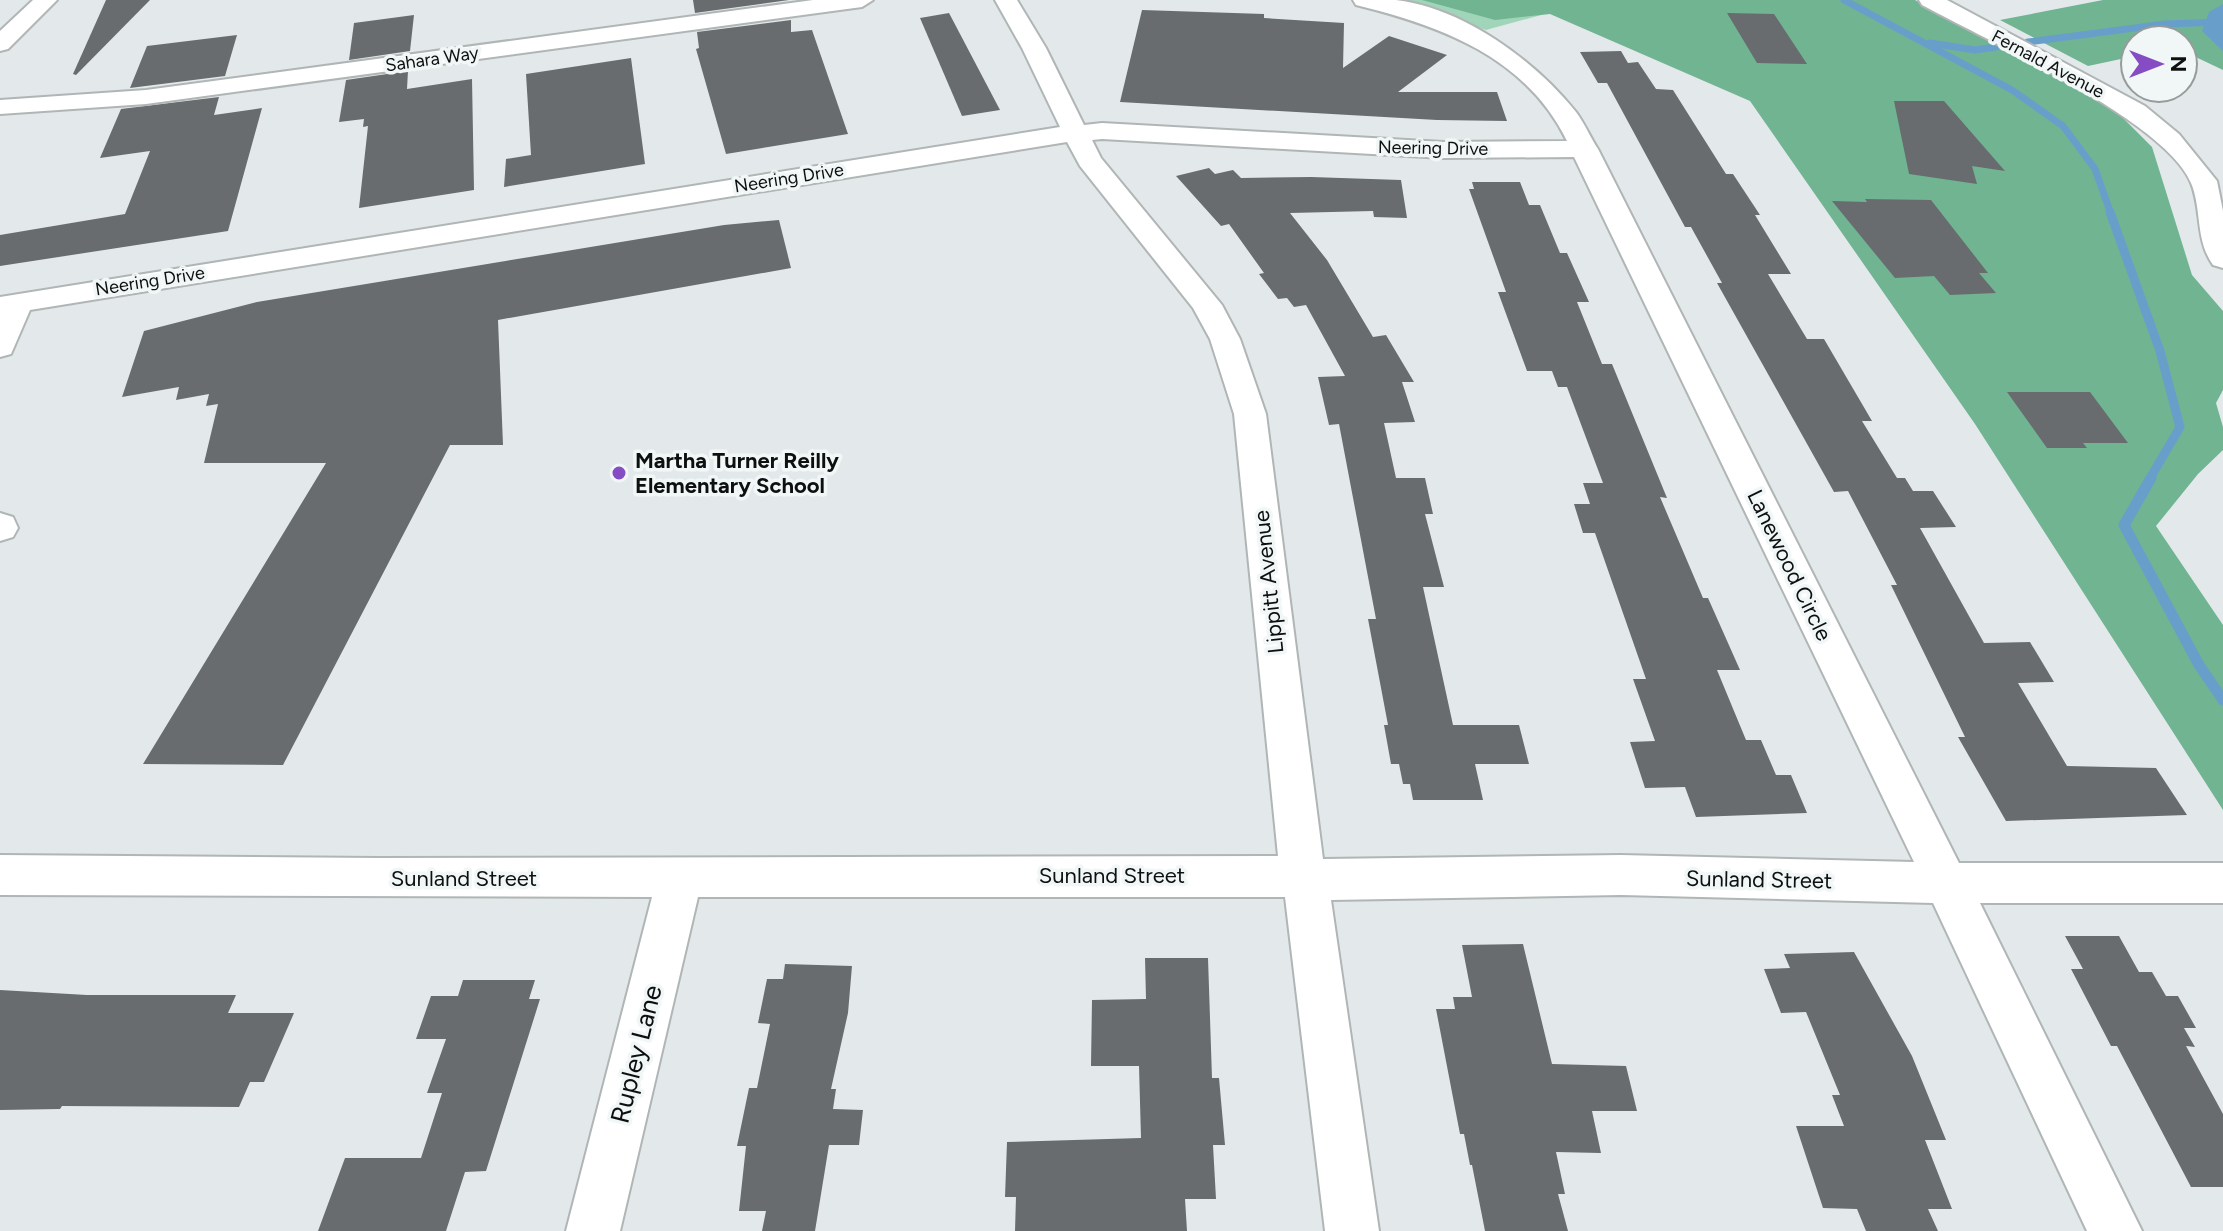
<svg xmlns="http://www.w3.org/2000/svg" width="2223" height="1231" font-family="Figtree,sans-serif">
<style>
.green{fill:#a1d5b9}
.forest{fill:#70b492}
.water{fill:#689fca}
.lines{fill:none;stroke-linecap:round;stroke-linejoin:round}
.stream-far2{stroke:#689fca;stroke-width:7}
.stream-far1{stroke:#689fca;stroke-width:9}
.stream{stroke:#689fca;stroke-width:11}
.building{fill:#686c6e}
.minor-casing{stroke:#b0b5b5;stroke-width:4}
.minor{fill:#fff;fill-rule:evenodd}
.poi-dot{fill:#864cc3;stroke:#f1f7f7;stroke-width:3}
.labels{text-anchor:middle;stroke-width:7;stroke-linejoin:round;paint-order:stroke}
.far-street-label{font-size:18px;fill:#0e1010;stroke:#f1f7f7}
.poi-label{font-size:22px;font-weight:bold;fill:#0e1010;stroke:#f1f7f7;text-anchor:start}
.street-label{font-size:22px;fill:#0e1010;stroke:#f1f7f7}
.near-street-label{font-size:26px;fill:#0e1010;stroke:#f1f7f7}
</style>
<rect width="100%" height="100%" fill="#e3e9ea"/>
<path class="green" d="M 1396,0 L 1596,0 L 1486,30 Z"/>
<g class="forest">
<path d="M 1422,0 L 1915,0 L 2113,108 L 2152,147 L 2192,275 L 2223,311 L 2223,390 L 2216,403 L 2223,427 L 2223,450 L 2198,474 L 2156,526 L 2223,625 L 2223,810 L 1975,424 L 1750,101 L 1550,14 L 1495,20 Z"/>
<path d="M 2103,0 L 2223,0 L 2223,70 L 2183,51 L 2183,40 L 2135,40 L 2135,56 L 2088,66 L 2000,20 Z"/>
</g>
<path class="water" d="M 2223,4 L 2223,51 L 2202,31 L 2209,12 Z"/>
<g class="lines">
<g class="stream-far2">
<path d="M 1844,0 L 2012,90 L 2063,126 L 2095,169 L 2111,214"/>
<path d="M 2028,42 L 2165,24 L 2223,22"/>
<path d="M 1930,43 L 1975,50 L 1996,47"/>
</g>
<path class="stream-far1" d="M 2110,212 L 2160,351 L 2180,427 L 2149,480"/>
<path class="stream" d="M 2151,478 L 2124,525 L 2199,665 L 2223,700"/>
</g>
<g class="building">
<path d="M 106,0 L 150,0 L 76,75 L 73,74 Z"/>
<path d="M 693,0 L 789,0 L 695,13 Z"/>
<path d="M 1142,10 L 1264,14 L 1264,18 L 1344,23 L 1343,68 L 1389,36 L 1447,55 L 1398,92 L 1497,92 L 1507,121 L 1437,120 L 1120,102 Z"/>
<path d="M 949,13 L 1000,110 L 962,116 L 920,18 Z"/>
<path d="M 1727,13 L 1774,14 L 1807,64 L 1757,63 Z"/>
<path d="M 414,15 L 410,51 L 349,60 L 354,23 Z"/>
<path d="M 791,20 L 791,32 L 812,30 L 848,134 L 726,154 L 696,49 L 699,48 L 697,32 Z"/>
<path d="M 237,35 L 225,76 L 130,88 L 147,46 Z"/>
<path d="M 1621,51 L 1628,63 L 1638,62 L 1656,89 L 1673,90 L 1726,174 L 1733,174 L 1760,215 L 1755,215 L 1791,274 L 1768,274 L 1807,339 L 1824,339 L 1872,421 L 1862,421 L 1897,478 L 1905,478 L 1913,491 L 1933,491 L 1956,527 L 1920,528 L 1984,643 L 2030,642 L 2054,682 L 2018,683 L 2067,766 L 2156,768 L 2187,815 L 2006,821 L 1958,737 L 1965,737 L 1891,585 L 1897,585 L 1848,491 L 1834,492 L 1717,283 L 1722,283 L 1691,227 L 1685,227 L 1607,83 L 1598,83 L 1580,52 Z"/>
<path d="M 631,58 L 645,164 L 504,187 L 506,159 L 531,155 L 526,74 Z"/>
<path d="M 408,71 L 407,89 L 472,79 L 474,190 L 359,208 L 368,126 L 363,127 L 364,119 L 339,122 L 346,80 Z"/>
<path d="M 219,97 L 214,115 L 262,108 L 228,231 L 0,266 L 0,235 L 125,214 L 150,151 L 100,158 L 121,109 Z"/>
<path d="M 1894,101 L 1944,101 L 2005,171 L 1972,166 L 1977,184 L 1909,174 Z"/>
<path d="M 1209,168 L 1215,174 L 1233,170 L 1241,178 L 1311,177 L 1401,180 L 1407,218 L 1374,217 L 1373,211 L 1290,213 L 1327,260 L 1373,337 L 1386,335 L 1414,382 L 1402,382 L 1415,422 L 1384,423 L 1396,478 L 1425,478 L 1433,514 L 1425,514 L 1444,587 L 1423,587 L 1453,725 L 1519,725 L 1529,764 L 1475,764 L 1483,800 L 1413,800 L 1410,784 L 1403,784 L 1399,764 L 1391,764 L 1384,725 L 1388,725 L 1368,619 L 1376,619 L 1339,424 L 1329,425 L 1318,377 L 1345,376 L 1306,305 L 1294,307 L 1287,298 L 1278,299 L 1259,274 L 1264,273 L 1229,224 L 1221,226 L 1176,176 Z"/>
<path d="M 1472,182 L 1520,182 L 1529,205 L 1540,205 L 1560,253 L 1567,253 L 1589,302 L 1577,302 L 1602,364 L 1612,364 L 1667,498 L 1660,497 L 1703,598 L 1708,598 L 1740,670 L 1717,670 L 1746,740 L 1761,740 L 1776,775 L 1791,775 L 1807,813 L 1696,817 L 1685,787 L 1645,788 L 1630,742 L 1655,741 L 1633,679 L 1646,679 L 1595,533 L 1583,533 L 1574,504 L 1590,504 L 1583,483 L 1603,483 L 1567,387 L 1558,387 L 1552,371 L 1527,371 L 1498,292 L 1506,292 L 1469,189 L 1474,189 Z"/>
<path d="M 1865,199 L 1931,200 L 1988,273 L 1979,273 L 1996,293 L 1950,295 L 1934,276 L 1895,278 L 1832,201 L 1867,202 Z"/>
<path d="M 779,220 L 791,268 L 498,320 L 503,445 L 450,445 L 283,765 L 143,764 L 326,463 L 204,463 L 218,404 L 206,406 L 209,394 L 176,400 L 179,387 L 122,397 L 144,331 L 257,302 L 724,225 Z"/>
<path d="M 2007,392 L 2090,392 L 2128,443 L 2083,443 L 2087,448 L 2047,448 Z"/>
<path d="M 2065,936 L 2119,936 L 2139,972 L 2152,972 L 2166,996 L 2178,996 L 2196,1028 L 2184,1028 L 2195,1047 L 2186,1046 L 2223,1114 L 2223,1187 L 2191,1187 L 2117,1046 L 2111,1046 L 2071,969 L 2083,969 Z"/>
<path d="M 1523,944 L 1552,1064 L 1626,1066 L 1637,1111 L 1592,1111 L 1601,1153 L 1556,1152 L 1565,1194 L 1558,1194 L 1568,1231 L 1485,1231 L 1472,1165 L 1470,1165 L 1464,1134 L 1460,1134 L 1436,1009 L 1455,1009 L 1453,997 L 1472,997 L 1462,945 Z"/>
<path d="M 1854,952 L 1912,1056 L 1946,1140 L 1925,1140 L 1952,1209 L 1928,1209 L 1938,1231 L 1866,1231 L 1857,1209 L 1823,1208 L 1796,1126 L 1844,1126 L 1832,1095 L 1840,1095 L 1806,1012 L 1781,1013 L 1764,969 L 1790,968 L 1784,954 Z"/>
<path d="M 1145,958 L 1208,958 L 1212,1078 L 1219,1078 L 1225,1145 L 1213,1145 L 1216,1199 L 1185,1199 L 1187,1231 L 1015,1231 L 1016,1197 L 1005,1197 L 1007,1142 L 1141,1138 L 1139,1066 L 1091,1066 L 1092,1000 L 1146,999 Z"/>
<path d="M 785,964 L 852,966 L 848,1013 L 831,1089 L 836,1089 L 833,1109 L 863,1110 L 859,1145 L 829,1145 L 815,1231 L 762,1231 L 766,1211 L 739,1211 L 746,1146 L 737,1146 L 749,1088 L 757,1088 L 770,1024 L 758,1023 L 767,979 L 783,979 Z"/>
<path d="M 463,980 L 535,980 L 529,999 L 540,999 L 486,1171 L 465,1172 L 446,1231 L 318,1231 L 345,1158 L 421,1158 L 442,1093 L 427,1093 L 446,1039 L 416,1039 L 431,996 L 458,996 Z"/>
<path d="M 0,990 L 87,995 L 236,995 L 228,1013 L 294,1013 L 264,1082 L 250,1082 L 239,1107 L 62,1106 L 60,1109 L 0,1110 Z"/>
</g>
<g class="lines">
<g class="minor-casing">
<g id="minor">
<path d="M 33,0 L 57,0 L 8,49 L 0,51 L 0,31 Z"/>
<path d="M 813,0 L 873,0 L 862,7 L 146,104 L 0,114 L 0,100 L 146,90 Z"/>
<path d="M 995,0 L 1017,0 L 1046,48 L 1084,125 L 1102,123 L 1443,142 L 1567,141 C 1526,57 1441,26 1356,5 L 1353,0 C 1367,0 1382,0 1396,0 C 1464,8 1535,61 1576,112 C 1585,124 1590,137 1598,149 L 1959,863 L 2223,863 L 2223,903 L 1980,903 L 2142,1231 L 2087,1231 L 1933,903 L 1621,895 L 1331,900 L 1379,1231 L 1325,1231 L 1285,897 L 698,897 L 620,1231 L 566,1231 L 652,897 L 0,895 L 0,855 L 378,858 L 1278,856 L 1234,414 L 1210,339 L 1193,308 L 1080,166 L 1067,142 L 30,310 L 11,354 L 0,357 L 0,297 L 1060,127 L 1022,48 ZM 1102,139 L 1443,158 L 1574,157 L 1914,862 L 1621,855 L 1323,859 L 1266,414 L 1240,339 L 1222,305 L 1101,158 L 1092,140 Z"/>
<path d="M 1919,0 L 1947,0 L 2145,106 L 2179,134 L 2217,181 L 2223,211 L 2223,268 L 2213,265 C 2195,240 2202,209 2191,183 C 2166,121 1984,39 1922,5 Z"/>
<path d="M 0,513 L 13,517 L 18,528 L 13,537 L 0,541 Z"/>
</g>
</g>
<use href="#minor" class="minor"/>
</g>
<circle class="poi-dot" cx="619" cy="473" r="8"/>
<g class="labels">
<g class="far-street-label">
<text transform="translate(432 59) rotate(-8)" y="6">Sahara Way</text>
<text transform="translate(2048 64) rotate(28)" y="6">Fernald Avenue</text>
<text transform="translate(1433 148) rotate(1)" y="6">Neering Drive</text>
<text transform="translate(789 178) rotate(-9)" y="6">Neering Drive</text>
<text transform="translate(150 281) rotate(-9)" y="6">Neering Drive</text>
</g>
<g class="poi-label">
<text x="635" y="468">Martha Turner Reilly<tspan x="635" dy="25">Elementary School</tspan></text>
</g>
<g class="street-label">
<text transform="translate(1790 565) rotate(64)" y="8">Lanewood Circle</text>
<text transform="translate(1268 582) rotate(-96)" y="8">Lippitt Avenue</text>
<text x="1112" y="883">Sunland Street</text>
<text x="464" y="886">Sunland Street</text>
<text transform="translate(1759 879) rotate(1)" y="8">Sunland Street</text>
</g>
<g class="near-street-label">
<text transform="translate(636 1054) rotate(-76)" y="9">Rupley Lane</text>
</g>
</g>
<g transform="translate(2159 64) rotate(90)"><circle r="38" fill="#f1f7f7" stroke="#969b9b" stroke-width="2"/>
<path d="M0-6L14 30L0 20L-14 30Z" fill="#864cc3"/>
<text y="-12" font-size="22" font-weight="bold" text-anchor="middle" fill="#0e1010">N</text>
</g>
</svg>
